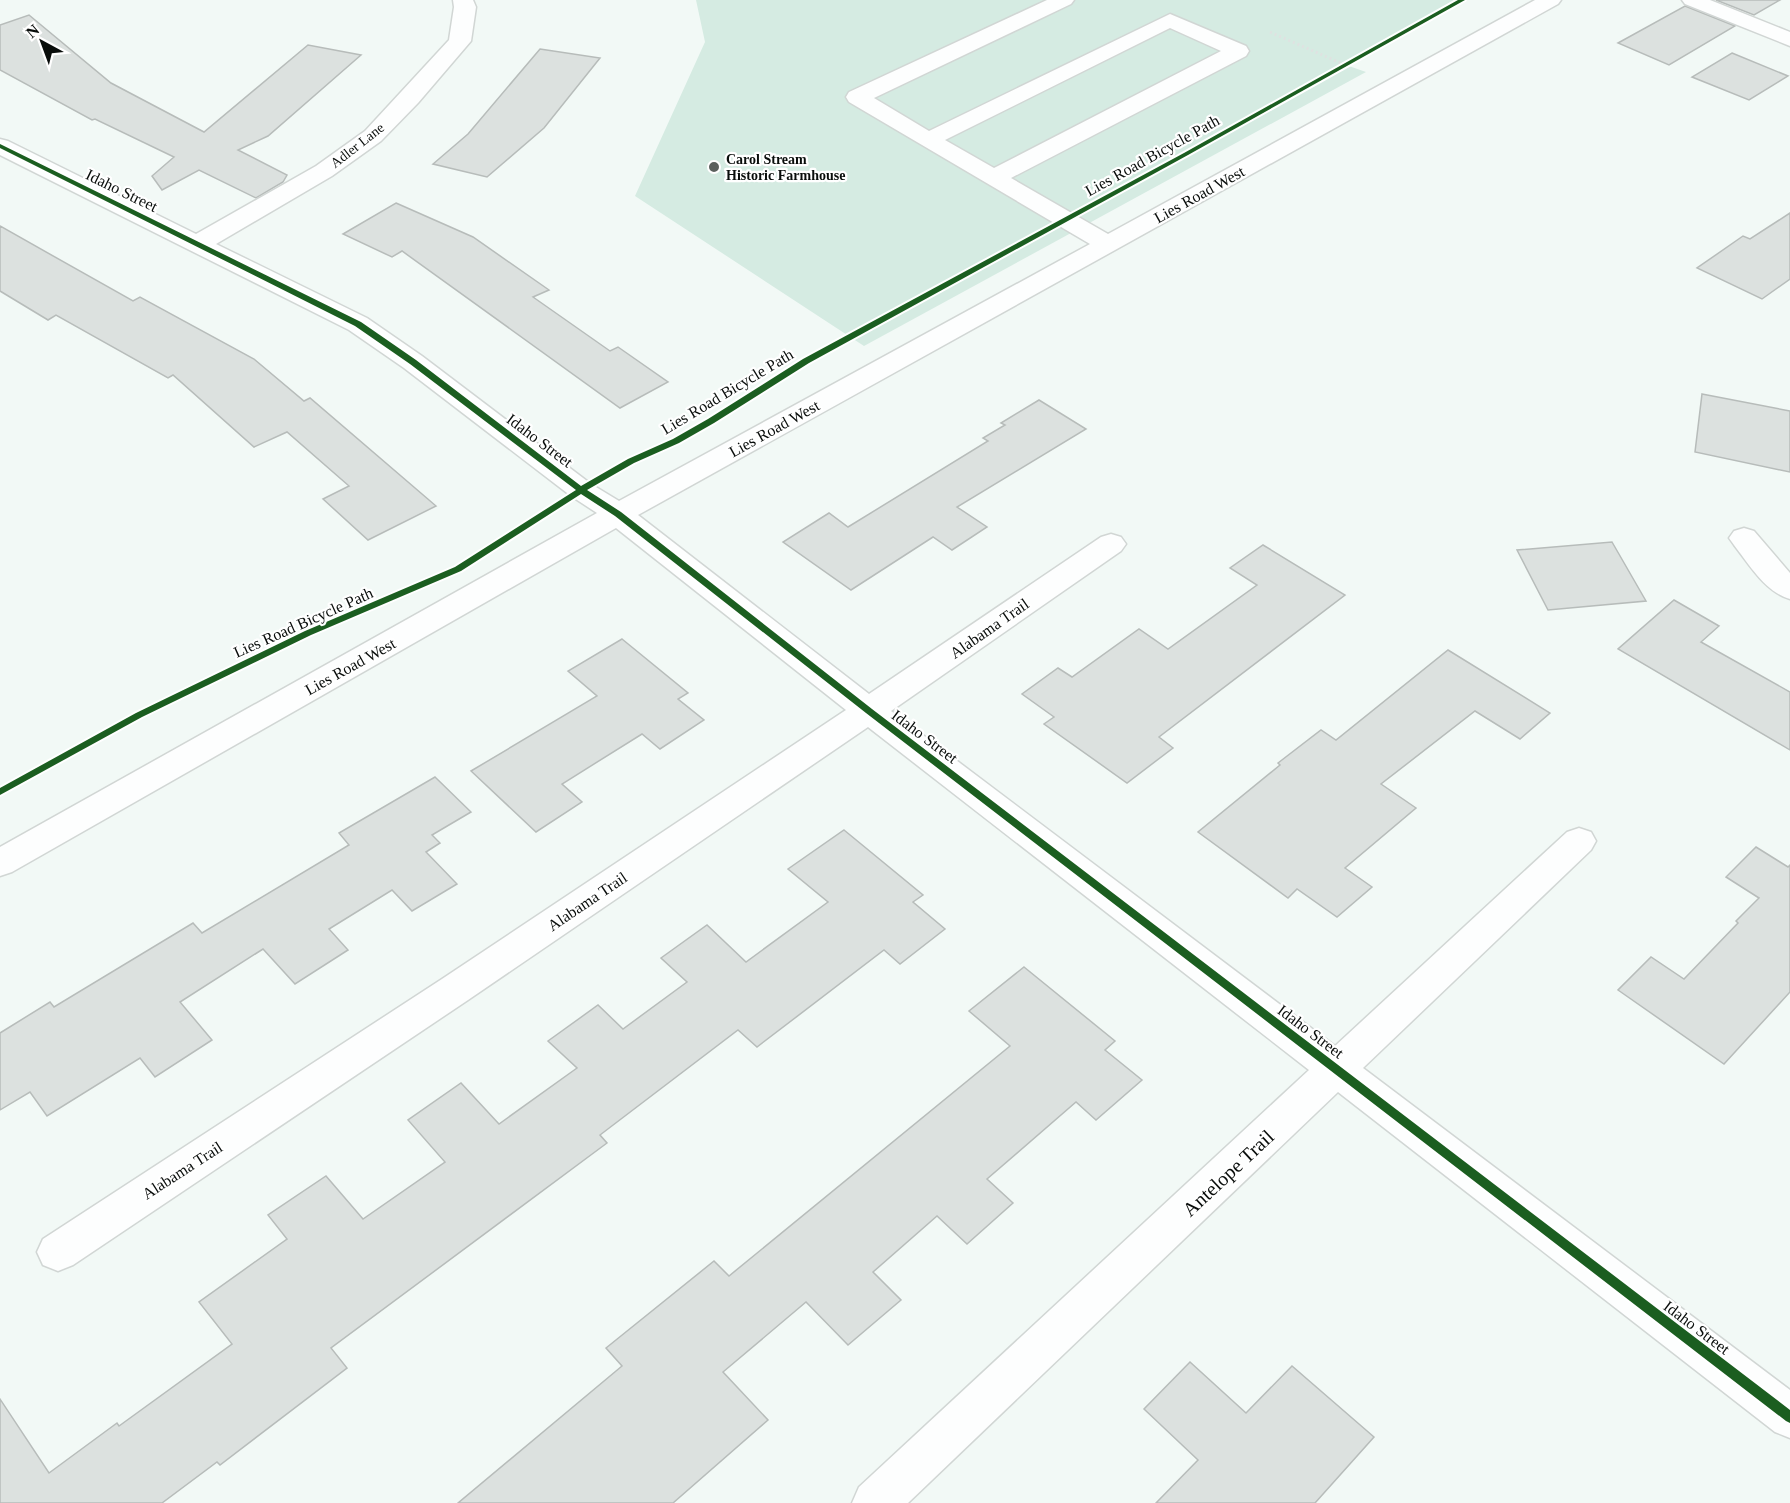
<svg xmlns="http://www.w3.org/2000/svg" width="1790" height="1503" font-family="'Times New Roman',serif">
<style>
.green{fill:#d5ebe2}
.building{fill:#dce1df;stroke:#b7bcba;stroke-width:1.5}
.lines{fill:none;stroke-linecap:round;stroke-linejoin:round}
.minor-casing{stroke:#d1d6d4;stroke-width:3}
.path{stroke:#dfe2e1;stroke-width:3;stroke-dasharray:2 3;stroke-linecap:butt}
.minor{fill:#fdfefe;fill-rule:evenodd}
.cycleway-casing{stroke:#fff;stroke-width:4}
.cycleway{fill:#1b5e20;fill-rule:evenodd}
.poi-dot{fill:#5b605d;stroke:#fff;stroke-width:2}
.labels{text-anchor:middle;stroke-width:4.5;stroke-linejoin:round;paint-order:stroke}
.far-street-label{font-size:14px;fill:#090d0b;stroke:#fff}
.far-poi-label{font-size:14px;font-weight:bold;fill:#090d0b;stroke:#fff;text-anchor:start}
.street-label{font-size:16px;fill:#090d0b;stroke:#fff}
.near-street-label{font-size:20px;fill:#090d0b;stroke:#fff}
</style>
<rect width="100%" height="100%" fill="#f2f9f6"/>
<path class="green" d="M 696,0 L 1457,0 L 1346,65 L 1366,72 L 864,346 L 635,196 L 705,42 Z"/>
<g class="building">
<path d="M 1716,0 L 1780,0 L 1754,15 Z"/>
<path d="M 1685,6 L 1735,26 L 1669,65 L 1618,43 Z"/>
<path d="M 29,15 L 111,83 L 204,132 L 308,45 L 361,55 L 268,136 L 238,150 L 287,175 L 283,182 L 256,198 L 199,170 L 162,190 L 152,176 L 174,157 L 95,119 L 92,120 L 0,70 L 0,25 Z"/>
<path d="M 540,49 L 600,58 L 544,128 L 487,177 L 433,164 L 468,134 Z"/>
<path d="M 1732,53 L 1788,76 L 1749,100 L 1692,77 Z"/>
<path d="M 396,203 L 473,237 L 549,290 L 533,297 L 610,351 L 618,347 L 668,382 L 620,408 L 402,251 L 392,257 L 343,234 Z"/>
<path d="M 1790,213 L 1790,279 L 1762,299 L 1697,268 L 1743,236 L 1750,239 Z"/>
<path d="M 0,226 L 133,301 L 140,297 L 254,359 L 304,401 L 310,398 L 436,506 L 368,540 L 323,499 L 349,486 L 287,432 L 254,447 L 173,375 L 168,378 L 56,315 L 48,320 L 0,291 Z"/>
<path d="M 1702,394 L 1790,411 L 1790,472 L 1695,452 Z"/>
<path d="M 1039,400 L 1086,429 L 957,507 L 987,527 L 952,550 L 933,537 L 851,590 L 783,542 L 829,513 L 848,527 L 988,441 L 983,438 L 1005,425 L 1001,423 Z"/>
<path d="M 1612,542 L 1646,601 L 1548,610 L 1517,550 Z"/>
<path d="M 1263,545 L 1345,595 L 1159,737 L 1173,748 L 1127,783 L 1044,724 L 1054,717 L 1022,694 L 1058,668 L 1072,677 L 1139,629 L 1168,649 L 1257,585 L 1230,568 Z"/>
<path d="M 1674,600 L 1719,626 L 1701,642 L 1790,692 L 1790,750 L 1618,649 Z"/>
<path d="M 622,639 L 688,693 L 678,699 L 704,720 L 660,749 L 642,734 L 562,784 L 582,802 L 536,832 L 471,771 L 597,696 L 568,671 Z"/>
<path d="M 1448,650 L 1550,713 L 1520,739 L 1475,711 L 1381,784 L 1416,808 L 1345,868 L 1372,887 L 1337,917 L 1297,889 L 1288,898 L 1198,832 L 1280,765 L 1278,763 L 1321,730 L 1336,740 Z"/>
<path d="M 435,777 L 471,812 L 432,835 L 440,843 L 426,852 L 457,884 L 412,911 L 392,890 L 329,929 L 348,950 L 295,984 L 263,949 L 180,1002 L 212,1040 L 155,1077 L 140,1058 L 47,1116 L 30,1092 L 0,1110 L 0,1033 L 50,1002 L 54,1007 L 193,923 L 202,933 L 349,845 L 339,833 Z"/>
<path d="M 844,830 L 923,895 L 913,902 L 945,929 L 900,964 L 884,950 L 757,1047 L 738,1030 L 600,1135 L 607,1143 L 331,1348 L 347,1368 L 220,1465 L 217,1462 L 162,1503 L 0,1503 L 0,1399 L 49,1473 L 117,1423 L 119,1426 L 232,1344 L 199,1302 L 287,1239 L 268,1215 L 326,1176 L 363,1219 L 445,1162 L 408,1120 L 461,1083 L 499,1124 L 577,1068 L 548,1041 L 598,1005 L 623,1029 L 687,982 L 661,958 L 707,925 L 746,962 L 828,902 L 788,869 Z"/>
<path d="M 1756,847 L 1788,867 L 1790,865 L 1790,992 L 1724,1064 L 1618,990 L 1651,957 L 1684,979 L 1738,923 L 1736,921 L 1759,898 L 1726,877 Z"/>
<path d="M 1024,967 L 1115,1041 L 1105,1050 L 1142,1080 L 1096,1120 L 1076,1102 L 987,1179 L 1013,1203 L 967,1244 L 937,1216 L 873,1272 L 901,1300 L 848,1345 L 806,1302 L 723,1372 L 768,1420 L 673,1503 L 458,1503 L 622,1366 L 606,1348 L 714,1261 L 729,1276 L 1010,1046 L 969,1011 Z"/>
<path d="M 1190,1362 L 1246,1413 L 1292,1366 L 1374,1437 L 1315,1503 L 1156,1503 L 1198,1460 L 1144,1409 Z"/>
</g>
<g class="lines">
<g class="minor-casing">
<g id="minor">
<path d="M 453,0 L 473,0 L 476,7 L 471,41 L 418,103 L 381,141 L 332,176 L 216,244 L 367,318 L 422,356 L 591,484 L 619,501 L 1090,244 L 849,102 L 846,97 L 849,92 L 1047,0 L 1074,0 L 1071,4 L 874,98 L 929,131 L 1170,14 L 1246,46 L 1249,51 L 1246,56 L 1011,178 L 1108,234 L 1535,0 L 1561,0 L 1558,4 L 638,515 L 869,694 L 1101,537 L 1111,534 L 1121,537 L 1126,544 L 1121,551 L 891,711 L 1335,1046 L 1567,832 L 1579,828 L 1591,832 L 1596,841 L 1591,850 L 1363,1068 L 1790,1390 L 1790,1438 L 1775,1432 L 1338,1092 L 908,1503 L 852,1503 L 859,1487 L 1309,1070 L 868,727 L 468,1000 L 73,1265 L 58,1271 L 43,1265 L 37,1252 L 43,1239 L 442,979 L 846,710 L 616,528 L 12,872 L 0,876 L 0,847 L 597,513 L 571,496 L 404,368 L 349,330 L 0,155 L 0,139 L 8,141 L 196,234 L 316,166 L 365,131 L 449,40 L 454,7 ZM 1170,28 L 1221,51 L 994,168 L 945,140 Z"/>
<path d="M 1682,0 L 1710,0 L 1790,32 L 1790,46 L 1685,4 Z"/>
<path d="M 1744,528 L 1754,531 L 1790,573 L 1790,599 C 1765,592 1749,564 1734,545 L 1729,538 L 1734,531 Z"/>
</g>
</g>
<path class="path" d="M 1270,32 L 1345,65"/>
<use href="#minor" class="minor"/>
<g class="cycleway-casing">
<path id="cycleway" d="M 1458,0 L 1465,0 L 1188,155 L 809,363 L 714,423 L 679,443 L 634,463 L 587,490 L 621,512 L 872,709 L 1790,1410 L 1790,1423 L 1786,1421 L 866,713 L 615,516 L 581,494 L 461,571 L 311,635 L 142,717 L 0,795 L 0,788 L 136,713 L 305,631 L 455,567 L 576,490 L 410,364 L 355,326 L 0,148 L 0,144 L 361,322 L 416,360 L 581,486 L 628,459 L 673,439 L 708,419 L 803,359 L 1184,153 Z"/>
</g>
<use href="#cycleway" class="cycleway"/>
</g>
<circle class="poi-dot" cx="714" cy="167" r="6"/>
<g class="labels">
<g class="far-street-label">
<text transform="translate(357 145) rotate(-38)" y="5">Adler Lane</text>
</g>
<g class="far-poi-label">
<text x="726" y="164">Carol Stream<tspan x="726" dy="16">Historic Farmhouse</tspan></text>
</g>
<g class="street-label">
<text transform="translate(1152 155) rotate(-29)" y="6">Lies Road Bicycle Path</text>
<text transform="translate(122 190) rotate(26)" y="6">Idaho Street</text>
<text transform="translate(1199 194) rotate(-29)" y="6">Lies Road West</text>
<text transform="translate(727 391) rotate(-31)" y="6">Lies Road Bicycle Path</text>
<text transform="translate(774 428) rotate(-29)" y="6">Lies Road West</text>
<text transform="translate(540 440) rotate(37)" y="6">Idaho Street</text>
<text transform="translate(303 622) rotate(-24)" y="6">Lies Road Bicycle Path</text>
<text transform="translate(989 628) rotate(-35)" y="6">Alabama Trail</text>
<text transform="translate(350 666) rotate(-29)" y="6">Lies Road West</text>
<text transform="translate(925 736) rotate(37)" y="6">Idaho Street</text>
<text transform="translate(587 901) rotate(-34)" y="6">Alabama Trail</text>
<text transform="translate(1311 1031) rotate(37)" y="6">Idaho Street</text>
<text transform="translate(182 1170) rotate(-33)" y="6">Alabama Trail</text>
<text transform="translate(1697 1327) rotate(37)" y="6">Idaho Street</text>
</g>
<g class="near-street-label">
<text transform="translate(1228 1173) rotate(-43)" y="7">Antelope Trail</text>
</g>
</g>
<g transform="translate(42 42) rotate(319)" stroke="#ffffff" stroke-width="4.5" paint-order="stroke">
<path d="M0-4.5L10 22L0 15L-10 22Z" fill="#090d0b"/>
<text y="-9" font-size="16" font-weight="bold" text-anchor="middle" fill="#090d0b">N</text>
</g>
</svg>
